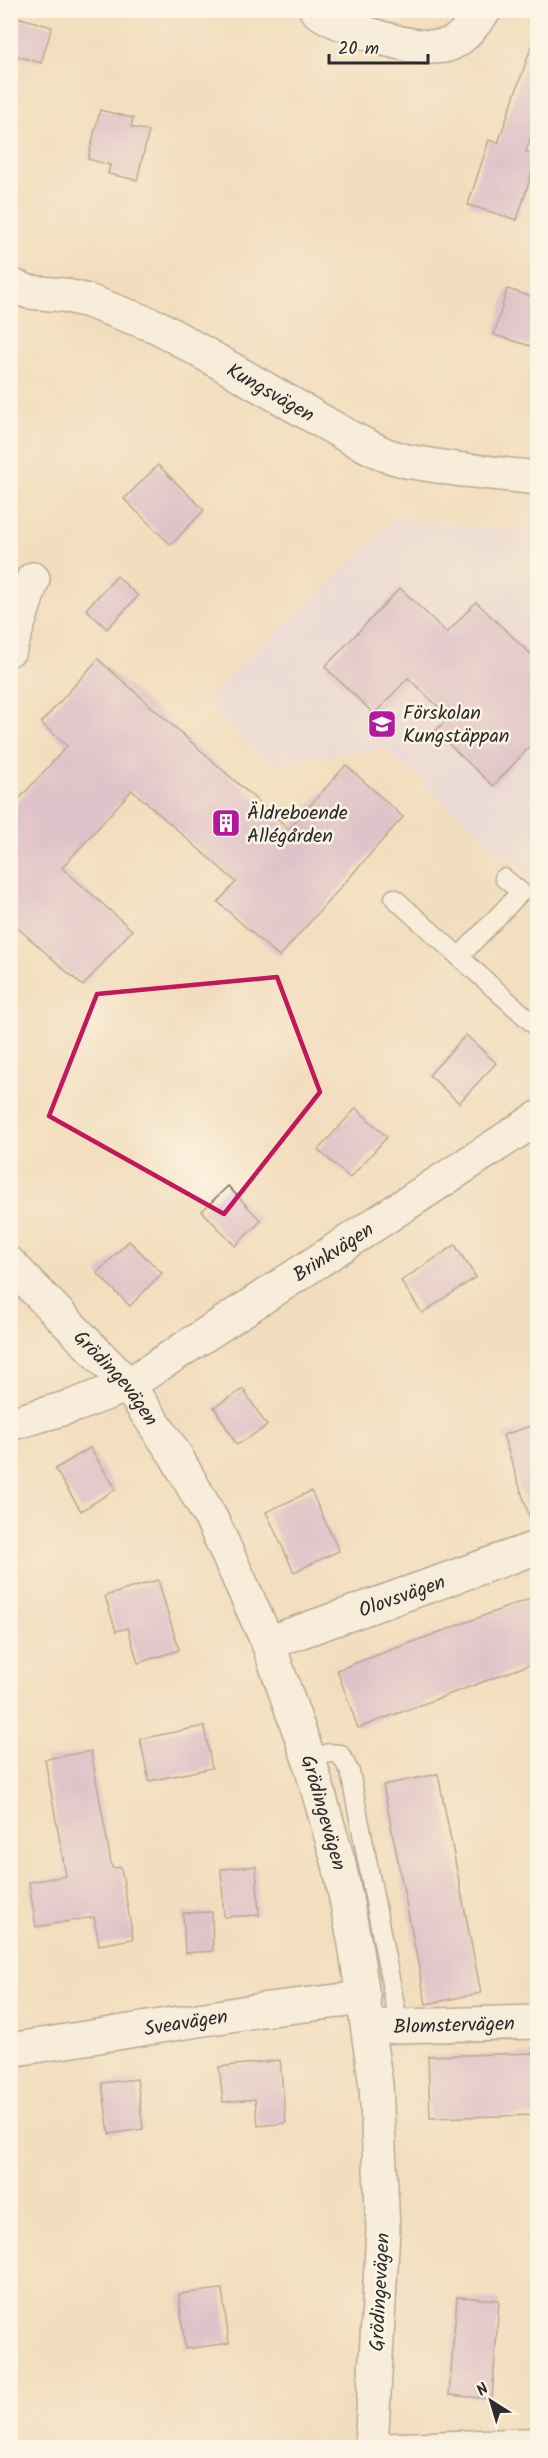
<svg xmlns="http://www.w3.org/2000/svg" width="548" height="2458" font-family="Kalam,sans-serif">
<style>
.built{fill:#e1d4f3}
.building{fill:#caa3da}
.lines{fill:none;stroke-linecap:round;stroke-linejoin:round}
.service-casing{stroke:#716a5e;stroke-width:21}
.minor-casing{stroke:#716a5e;stroke-width:36}
.service{stroke:#fff;stroke-width:18}
.minor{stroke:#fff;stroke-width:33}
.marked{fill:none;stroke:#c2185b;stroke-width:4.5;stroke-linejoin:round}
.labels{text-anchor:middle;stroke-width:5;stroke-linejoin:round;paint-order:stroke}
.street-label{font-size:20px;fill:#2b2b2b;stroke:#fcf5e5}
.poi-label{font-size:20px;fill:#2b2b2b;stroke:#fcf5e5;text-anchor:start}
</style>
<rect width="100%" height="100%" fill="#fcf5e5"/>
<filter id="ink" filterUnits="userSpaceOnUse"><feTurbulence type="fractalNoise" baseFrequency=".0167" numOctaves="2"/><feDisplacementMap in="SourceGraphic" scale="12" xChannelSelector="R" yChannelSelector="G"/><feConvolveMatrix kernelMatrix="1 2 1 2 8 2 1 2 1" color-interpolation-filters="sRGB"/></filter>
<filter id="wash" filterUnits="userSpaceOnUse"><feTurbulence type="fractalNoise" baseFrequency=".008" numOctaves="4" result="noise"/><feDisplacementMap in="SourceGraphic" scale="24" xChannelSelector="R" yChannelSelector="G"/><feGaussianBlur stdDeviation="1.35" result="paint"/><feColorMatrix in="noise" values="0 0 0 0 0 0 0 0 0 0 0 0 0 0 0 0 0 1.4 0 .05"/><feComposite in="paint" operator="in"/></filter>
<g filter="url(#wash)">
<rect width="100%" height="100%" fill="#f2debe"/>
<path class="built" d="M 397,519 L 537,533 L 537,884 L 384,748 L 269,764 L 203,700 Z"/>
<g id="blocks">
<g class="building">
<path d="M 10,15 L 52,27 L 41,63 L 10,54 Z"/>
<path d="M 534,39 L 537,40 L 537,115 L 526,152 L 537,156 L 517,220 L 468,205 L 489,140 L 498,143 Z"/>
<path d="M 100,110 L 133,118 L 131,127 L 149,131 L 137,180 L 108,174 L 110,165 L 88,159 Z"/>
<path d="M 507,289 L 537,298 L 537,348 L 494,335 Z"/>
<path d="M 158,465 L 204,510 L 171,545 L 124,499 Z"/>
<path d="M 117,576 L 138,596 L 107,629 L 86,609 Z"/>
<path d="M 400,588 L 447,633 L 476,602 L 537,660 L 537,739 L 493,786 L 435,731 L 449,717 L 408,678 L 374,714 L 325,667 Z"/>
<path d="M 98,659 L 289,829 L 346,765 L 403,817 L 279,957 L 218,902 L 236,882 L 132,790 L 62,868 L 132,930 L 83,986 L 10,921 L 10,809 L 67,746 L 41,723 Z"/>
<path d="M 466,1035 L 496,1063 L 459,1103 L 429,1075 Z"/>
<path d="M 356,1108 L 387,1137 L 350,1178 L 318,1150 Z"/>
<path d="M 228,1186 L 261,1221 L 235,1246 L 202,1211 Z"/>
<path d="M 129,1241 L 162,1273 L 130,1306 L 97,1273 Z"/>
<path d="M 455,1245 L 476,1277 L 422,1313 L 401,1281 Z"/>
<path d="M 243,1389 L 267,1426 L 237,1445 L 214,1407 Z"/>
<path d="M 537,1424 L 537,1524 L 532,1525 L 503,1435 Z"/>
<path d="M 90,1448 L 116,1489 L 81,1511 L 55,1469 Z"/>
<path d="M 311,1491 L 339,1551 L 294,1572 L 266,1512 Z"/>
<path d="M 158,1580 L 179,1650 L 138,1663 L 128,1628 L 116,1631 L 105,1596 Z"/>
<path d="M 537,1596 L 537,1662 L 358,1728 L 337,1670 Z"/>
<path d="M 204,1726 L 212,1768 L 149,1781 L 140,1739 Z"/>
<path d="M 91,1751 L 112,1868 L 121,1867 L 133,1939 L 99,1945 L 94,1917 L 36,1927 L 29,1882 L 66,1876 L 45,1759 Z"/>
<path d="M 438,1774 L 481,1993 L 426,2004 L 383,1785 Z"/>
<path d="M 256,1866 L 259,1915 L 224,1917 L 221,1869 Z"/>
<path d="M 212,1912 L 213,1951 L 185,1953 L 183,1913 Z"/>
<path d="M 537,2053 L 537,2115 L 430,2118 L 428,2056 Z"/>
<path d="M 280,2060 L 286,2123 L 258,2126 L 255,2099 L 223,2102 L 219,2067 Z"/>
<path d="M 137,2079 L 143,2129 L 109,2134 L 102,2083 Z"/>
<path d="M 222,2289 L 229,2343 L 185,2349 L 179,2294 Z"/>
<path d="M 457,2297 L 499,2300 L 492,2399 L 449,2395 Z"/>
</g>
</g>
</g>
<g filter="url(#ink)">
<use href="#blocks" fill-opacity="0" stroke="#716a5e" stroke-width="1.5"/>
<g class="lines">
<g class="service-casing">
<g id="service">
<path d="M 394,898 L 538,1028"/>
<path d="M 459,957 L 521,892 L 504,878"/>
<path d="M 309,1759 L 329,1753 L 340,1754 L 350,1772 L 399,2025"/>
<path d="M 371,2443 L 538,2437"/>
</g>
</g>
<g class="minor-casing">
<g id="minor">
<path d="M 316,10 C 341,28 418,54 448,45 C 463,40 475,22 485,10"/>
<path id="s1" d="M 10,285 L 29,292 L 63,295 L 88,301 L 158,327 L 351,438 L 386,455 L 406,461 L 455,469 L 538,478"/>
<path d="M 10,649 L 33,579"/>
<path id="s2" d="M 10,1264 L 128,1385 L 176,1456 L 214,1524 L 268,1643 L 309,1759 L 339,1864 L 355,1944 L 376,2085 L 383,2229 L 371,2448"/>
<path id="s3" d="M 10,1424 L 76,1405 L 128,1385 L 538,1118"/>
<path id="s4" d="M 268,1643 L 538,1547"/>
<path id="s5" d="M 368,2027 L 538,2022"/>
<path id="s6" d="M 10,2050 L 261,2010 L 364,1998"/>
</g>
</g>
<use href="#service" class="service"/>
<use href="#minor" class="minor"/>
</g>
</g>
<path d="M0 0H548V2458H0ZM 277,977 L 320,1092 L 224,1214 L 49,1116 L 97,994 Z" fill="#f2debe" fill-opacity=".55" fill-rule="evenodd"/>
<path class="marked" d="M 277,977 L 320,1092 L 224,1214 L 49,1116 L 97,994 Z"/>
<defs>
<g id="school-square" transform="scale(1.5)"><rect x="-9" y="-9" width="18" height="18" rx="4" fill="#b5179e" stroke="#fcf5e5"/><path d="M0-5L7-2L0 1L-7-2ZM-4 1L0 2.5L4 1V4Q0 6-4 4Z" fill="#fff"/></g>
<g id="building-square" transform="scale(1.5)"><rect x="-9" y="-9" width="18" height="18" rx="4" fill="#b5179e" stroke="#fcf5e5"/><path d="M-4-6H4V6H1V3H-1V6H-4ZM-2.5-4.3h1.7v1.8h-1.7ZM.8-4.3h1.7v1.8H.8ZM-2.5-1h1.7V.8h-1.7ZM.8-1h1.7V.8H.8Z" fill="#fff"/></g>
</defs>
<g fill-rule="evenodd">
<use href="#school-square" x="382" y="724"/>
<use href="#building-square" x="226" y="823"/>
</g>
<g class="labels">
<g class="street-label">
<text dy="7" stroke="none"><textPath href="#s1" startOffset="285">Kungsvägen</textPath></text>
<text dy="7" stroke="none"><textPath href="#s3" startOffset="369">Brinkvägen</textPath></text>
<text dy="7" stroke="none"><textPath href="#s2" startOffset="156">Grödingevägen</textPath></text>
<text dy="7" stroke="none"><textPath href="#s4" startOffset="142">Olovsvägen</textPath></text>
<text dy="7" stroke="none"><textPath href="#s2" startOffset="642">Grödingevägen</textPath></text>
<text dy="7" stroke="none"><textPath href="#s6" startOffset="178">Sveavägen</textPath></text>
<text dy="7" stroke="none"><textPath href="#s5" startOffset="86">Blomstervägen</textPath></text>
<text transform="translate(379 2292) rotate(-87)" y="7">Grödingevägen</text>
</g>
<g class="poi-label">
<text x="403" y="719">Förskolan<tspan x="403" dy="23">Kungstäppan</tspan></text>
<text x="247" y="819">Äldreboende<tspan x="247" dy="23">Allégården</tspan></text>
</g>
</g>
<rect width="548" height="2458" fill="none" stroke="#fcf5e5" stroke-width="36"/>
<g transform="translate(491 2401) rotate(323)" stroke="#fcf5e5" stroke-width="4.5" paint-order="stroke">
<path d="M0-4.5L10 22L0 15L-10 22Z" fill="#2b2b2b"/>
<text y="-9" font-size="16" font-weight="bold" text-anchor="middle" fill="#2b2b2b">N</text>
</g>
<path d="M329 54v9h99v-9" fill="none" stroke="#2b2b2b" stroke-width="3"/>
<text x="338" y="54" font-size="18" fill="#2b2b2b" stroke="#fcf5e5" stroke-width="4.5" paint-order="stroke">20 m</text>
</svg>
